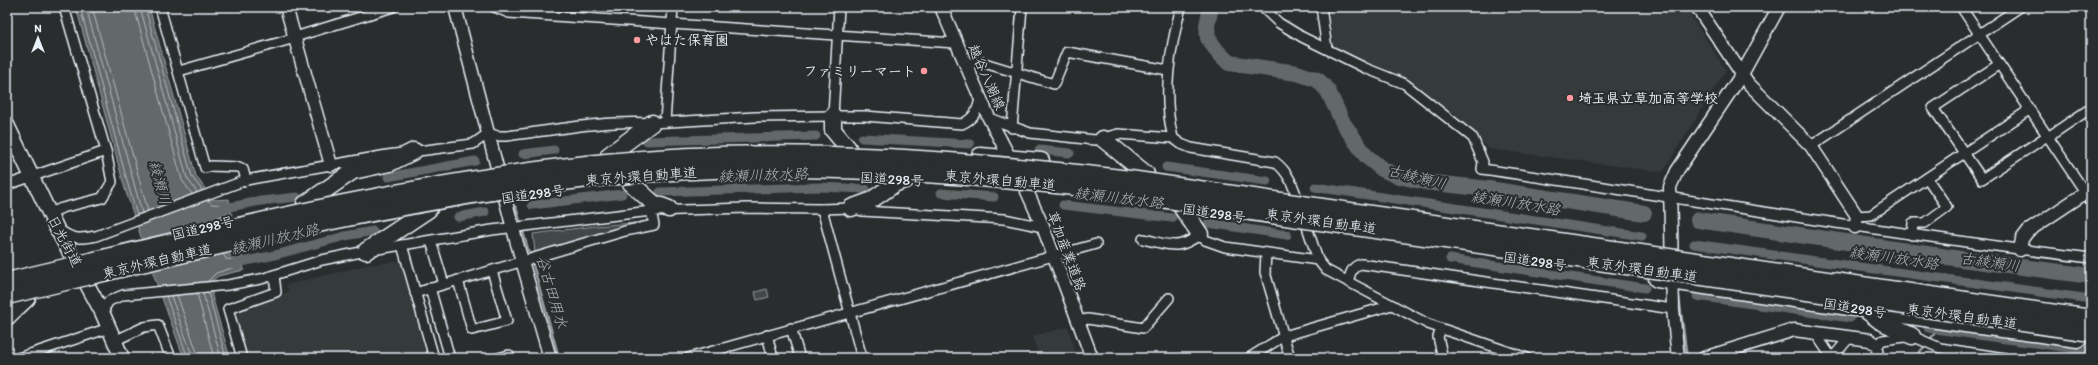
<svg xmlns="http://www.w3.org/2000/svg" width="2098" height="365" font-family="Itim,'Klee One',sans-serif">
<style>
.built{fill:#363a3b}
.green{fill:#424648;stroke:#959ca0}
.water{fill:#63686b;stroke:#989fa3}
.lines{fill:none;stroke-linecap:round;stroke-linejoin:round}
.shore{stroke:#b3bac0;stroke-width:1}
.stream{stroke:#989fa3;stroke-width:2.5}
.canal{stroke:#63686b;stroke-width:9}
.river{stroke:#63686b;stroke-width:16}
.street-casing{stroke:#e8f1f8;stroke-width:12}
.secondary-casing{stroke:#e8f1f8;stroke-width:15}
.primary-casing{stroke:#e8f1f8;stroke-width:17}
.highway-casing{stroke:#e8f1f8;stroke-width:19}
.street{stroke:#2a2d2e;stroke-width:9}
.secondary{stroke:#2a2d2e;stroke-width:12}
.primary{stroke:#2a2d2e;stroke-width:14}
.highway{stroke:#2a2d2e;stroke-width:16}
.highway-bridge-casing{stroke:#e8f1f8;stroke-width:19;stroke-linecap:butt}
.highway-bridge{stroke:#2a2d2e;stroke-width:16}
.poi-dot{fill:#ff9aa2;stroke:#2a2d2e;stroke-width:1.5}
.labels{text-anchor:middle;stroke-width:4;stroke-linejoin:round;paint-order:stroke}
.poi-label{font-size:14px;font-weight:bold;fill:#e8f1f8;stroke:#2a2d2e;text-anchor:start}
.street-label{font-size:14px;fill:#e8f1f8;stroke:#2a2d2e}
.water-label{font-size:15px;font-style:italic;fill:#acb3b9;stroke:#2a2d2e}
</style>
<rect width="100%" height="100%" fill="#2a2d2e"/>
<filter id="ink" filterUnits="userSpaceOnUse"><feTurbulence type="fractalNoise" baseFrequency=".025" numOctaves="2"/><feDisplacementMap in="SourceGraphic" scale="8" xChannelSelector="R" yChannelSelector="G"/><feConvolveMatrix kernelMatrix="1 2 1 2 8 2 1 2 1" color-interpolation-filters="sRGB"/></filter>
<g filter="url(#ink)">
<g class="built">
<path d="M 1325,7 L 1685,7 L 1726,70 L 1663,172 L 1489,149 L 1454,113 L 1408,83 L 1332,45 Z"/>
<path d="M 400,261 L 427,358 L 247,358 L 237,323 L 238,312 L 272,300 L 289,291 L 286,285 L 367,265 Z"/>
<path d="M 1068,327 L 1077,358 L 1039,358 L 1033,336 Z"/>
</g>
<g class="green">
<path d="M 646,222 L 535,252 L 533,234 L 595,226 Z"/>
<path d="M 767,289 L 769,297 L 757,300 L 755,292 Z"/>
</g>
<path class="water" d="M 76,7 L 149,7 L 196,176 L 213,200 L 229,199 L 232,215 L 219,221 L 227,255 L 242,255 L 244,270 L 218,276 L 212,281 L 212,296 L 230,358 L 184,358 L 154,276 L 125,189 Z"/>
<g class="lines">
<g class="shore">
<path d="M 80,7 L 129,188 L 137,215"/>
<path d="M 86,7 L 142,213"/>
<path d="M 92,7 L 148,211"/>
<path d="M 134,7 L 182,180 L 192,194"/>
<path d="M 140,7 L 187,178 L 197,192"/>
<path d="M 145,7 L 192,177 L 202,190"/>
<path d="M 208,200 L 212,204 L 226,205 L 227,213 L 217,218 L 215,222"/>
<path d="M 208,281 L 216,273 L 239,266 L 238,260 L 226,259 L 223,254"/>
<path d="M 208,292 L 226,358"/>
<path d="M 197,293 L 214,358"/>
<path d="M 203,293 L 221,358"/>
<path d="M 177,295 L 199,358"/>
<path d="M 166,296 L 188,358"/>
<path d="M 171,296 L 193,358"/>
</g>
<g class="stream">
<path d="M 516,207 L 520,221"/>
<path d="M 523,232 L 530,256"/>
<path d="M 532,261 L 559,358"/>
<path d="M 1679,297 L 1687,358"/>
<path d="M 1929,341 L 1937,330"/>
<path d="M 1914,358 L 1926,345"/>
</g>
<g class="canal">
<path d="M 862,138 L 970,144"/>
<path d="M 647,141 L 816,136"/>
<path d="M 1039,150 L 1070,153"/>
<path d="M 523,154 L 554,150"/>
<path d="M 1166,167 L 1267,181"/>
<path d="M 388,177 L 475,161"/>
<path d="M 1315,187 L 1642,236"/>
<path d="M 660,192 L 819,187 L 866,189"/>
<path d="M 941,193 L 994,197"/>
<path d="M 532,205 L 622,194"/>
<path d="M 1063,205 L 1172,218"/>
<path d="M 219,209 L 261,201 L 297,197"/>
<path d="M 458,217 L 485,212"/>
<path d="M 1208,223 L 1287,235"/>
<path d="M 1694,244 L 2091,299"/>
<path d="M 1450,259 L 1645,288"/>
<path d="M 232,264 L 275,255 L 345,236 L 373,231"/>
<path d="M 1697,296 L 1850,318"/>
<path d="M 1928,328 L 2091,351"/>
</g>
<g class="river">
<path d="M 1211,7 L 1207,25 L 1208,38 L 1217,51 L 1229,63 L 1297,73 L 1318,80 L 1328,91 L 1343,123 L 1366,156 L 1382,169 L 1395,175 L 1425,182 L 1489,189 L 1644,213"/>
<path d="M 1698,220 L 1961,259 L 2091,276"/>
</g>
<g class="street-casing">
<g id="street">
<path d="M 160,7 L 205,168 L 211,166 L 239,167 L 243,169 L 246,180"/>
<path d="M 494,7 L 509,13 L 955,43"/>
<path d="M 1181,7 C 1170,49 1162,94 1173,138 L 1181,144 L 1191,148 L 1275,162 C 1290,173 1294,189 1300,206"/>
<path d="M 1262,7 L 1279,23 L 1302,37 L 1365,68 L 1405,84 L 1473,138 L 1483,162 L 1482,169 C 1685,198 1887,234 2091,258"/>
<path d="M 1321,7 L 1327,49"/>
<path d="M 1961,7 L 2091,201"/>
<path d="M 295,37 L 393,7"/>
<path d="M 964,64 L 981,62 L 1054,84 L 1067,52 L 1168,70"/>
<path d="M 1998,65 L 1933,108 L 1982,179 L 2047,136"/>
<path d="M 179,71 L 295,38"/>
<path d="M 833,116 L 839,7"/>
<path d="M 989,118 L 1030,133 L 1095,140 L 1118,134 L 1173,138"/>
<path d="M 665,122 L 673,7"/>
<path d="M 1012,128 L 1022,7"/>
<path d="M 2048,137 L 2091,108"/>
<path d="M 1811,146 L 2020,7"/>
<path d="M 7,185 L 106,151"/>
<path d="M 822,209 L 862,358"/>
<path d="M 50,213 L 62,208 L 102,198 L 112,182 L 106,151 L 64,7"/>
<path d="M 1857,216 L 1871,215 L 2029,110"/>
<path d="M 1304,218 L 1318,260 L 1326,270 L 1428,324 L 1527,358"/>
<path d="M 60,230 C 73,240 81,239 96,236 L 246,180 L 387,155 L 473,144 L 489,133 L 497,136 L 507,136 C 554,130 604,120 652,123 L 755,117 L 833,116 L 865,116 L 962,124 C 974,118 977,112 980,99"/>
<path d="M 1912,235 L 1913,223 L 1925,223 L 1947,207 L 1927,178"/>
<path d="M 1143,239 C 1168,244 1178,252 1200,234 L 1205,240 L 1225,247 L 1318,260"/>
<path d="M 431,241 L 444,284"/>
<path d="M 402,245 L 434,358"/>
<path d="M 1266,253 L 1265,272 L 1290,358"/>
<path d="M 458,280 L 472,330 L 507,321 L 492,271"/>
<path d="M 1348,282 C 1350,274 1352,266 1361,264 L 1673,309"/>
<path d="M 430,288 L 450,358"/>
<path d="M 415,293 L 625,231 L 654,225 L 651,211"/>
<path d="M 102,312 L 109,301 L 123,295 L 228,285 L 261,279 L 322,260 L 366,251 L 492,230 L 651,211 L 747,208 L 822,209 L 851,208 L 862,211 L 1004,219 L 1043,227"/>
<path d="M 1078,321 L 1088,319 L 1143,328 L 1169,298"/>
<path d="M 791,328 L 800,358"/>
<path d="M 1441,329 L 1438,337 L 1443,358"/>
<path d="M 1815,333 L 1832,358"/>
<path d="M 767,335 L 773,358"/>
<path d="M 114,341 L 144,327 L 158,325 L 171,358"/>
<path d="M 1833,357 L 1849,338"/>
<path d="M 18,358 L 109,328"/>
<path d="M 242,358 L 228,309 L 276,292 L 274,275"/>
<path d="M 498,358 L 509,355 L 510,358"/>
<path d="M 688,358 L 1096,244"/>
<path d="M 1249,358 L 1284,336 L 1392,305"/>
<path d="M 1873,358 L 1878,352 L 1877,345 L 1883,340 L 1912,336 L 1940,348 L 2005,358"/>
</g>
</g>
<g class="secondary-casing">
<g id="secondary">
<path d="M 286,7 L 331,165"/>
<path d="M 455,7 L 516,240 L 550,358"/>
<path d="M 941,7 L 989,118 L 1026,189 L 1043,227 L 1092,358"/>
<path d="M 1697,7 L 1748,83 L 1811,146 L 1857,216 L 1855,227"/>
<path d="M 2020,250 L 2022,239 L 2028,231 L 2091,189"/>
<path d="M 1678,358 L 1673,309 L 1670,187 L 1677,171 L 1742,74 L 1779,7"/>
<path d="M 1704,358 L 1794,330 L 1870,340 L 1877,345"/>
</g>
</g>
<g class="primary-casing">
<path id="primary" d="M 7,125 L 56,227 L 102,312 L 122,358"/>
</g>
<g class="highway-casing">
<g id="highway">
<path d="M 833,116 L 833,130 L 848,148"/>
<path d="M 1103,139 L 1146,174"/>
<path d="M 609,155 L 652,123"/>
<path d="M 980,156 L 1041,161"/>
<path d="M 631,183 L 653,203 L 669,209"/>
<path d="M 305,204 L 353,171 L 390,163 L 414,151"/>
<path d="M 851,208 L 870,201 L 896,183 L 907,179"/>
<path d="M 1182,208 L 1200,234"/>
<path d="M 366,251 L 429,209"/>
<path d="M 1657,279 L 1965,324 L 2078,339"/>
<path d="M 1867,311 L 1880,321 L 1912,336"/>
<path d="M 7,317 L 27,298"/>
</g>
</g>
<use href="#street" class="street"/>
<use href="#secondary" class="secondary"/>
<use href="#primary" class="primary"/>
<use href="#highway" class="highway"/>
<g class="highway-bridge-casing">
<g id="highway-bridge">
<path d="M 7,281 C 205,234 403,182 606,162 C 781,145 956,158 1130,179 L 2091,318"/>
<path d="M 7,296 C 205,249 404,198 607,177 C 768,161 930,171 1091,189 L 2091,333"/>
</g>
</g>
<use href="#highway-bridge" class="highway-bridge"/>
</g>
</g>
<g class="poi-dot">
<circle cx="637" cy="40" r="4"/>
<circle cx="924" cy="71" r="4"/>
<circle cx="1570" cy="98" r="4"/>
</g>
<g class="labels">
<g class="poi-label">
<text x="645" y="45">やはた保育園</text>
<text x="916" y="76" text-anchor="end">ファミリーマート</text>
<text x="1578" y="103">埼玉県立草加高等学校</text>
</g>
<g class="street-label">
<text transform="translate(987 77) rotate(66)" y="5">越谷八潮線</text>
<text transform="translate(641 176) rotate(-4)" y="5">東京外環自動車道</text>
<text transform="translate(892 179) rotate(3)" y="5">国道298号</text>
<text transform="translate(1000 180) rotate(5)" y="5">東京外環自動車道</text>
<text transform="translate(533 194) rotate(-8)" y="5">国道298号</text>
<text transform="translate(1214 213) rotate(8)" y="5">国道298号</text>
<text transform="translate(1321 221) rotate(8)" y="5">東京外環自動車道</text>
<text transform="translate(203 228) rotate(-13)" y="5">国道298号</text>
<text transform="translate(65 241) rotate(62)" y="5">日光街道</text>
<text transform="translate(1067 251) rotate(69)" y="5">草加産業道路</text>
<text transform="translate(157 261) rotate(-13)" y="5">東京外環自動車道</text>
<text transform="translate(1535 261) rotate(8)" y="5">国道298号</text>
<text transform="translate(1642 269) rotate(8)" y="5">東京外環自動車道</text>
<text transform="translate(1855 308) rotate(9)" y="5">国道298号</text>
<text transform="translate(1962 316) rotate(8)" y="5">東京外環自動車道</text>
</g>
<g class="water-label">
<text transform="translate(763 175) rotate(-2)" y="5">綾瀬川放水路</text>
<text transform="translate(1417 177) rotate(14)" y="5">古綾瀬川</text>
<text transform="translate(160 183) rotate(75)" y="5">綾瀬川</text>
<text transform="translate(1119 198) rotate(7)" y="5">綾瀬川放水路</text>
<text transform="translate(1516 203) rotate(9)" y="5">綾瀬川放水路</text>
<text transform="translate(275 239) rotate(-13)" y="5">綾瀬川放水路</text>
<text transform="translate(1894 258) rotate(8)" y="5">綾瀬川放水路</text>
<text transform="translate(1990 262) rotate(8)" y="5">古綾瀬川</text>
<text transform="translate(552 292) rotate(74)" y="5">谷古田用水</text>
</g>
</g>
<rect width="2098" height="365" fill="none" stroke="#2a2d2e" stroke-width="24"/>
<rect x="12" y="12" width="2074" height="341" fill="none" stroke="#e8f1f8" stroke-width="1.5" filter="url(#ink)"/>
<g transform="translate(38 38)" stroke="#2a2d2e" stroke-width="3" paint-order="stroke">
<path d="M0-3L7 15L0 10L-7 15Z" fill="#e8f1f8"/>
<text y="-6" font-size="11" font-weight="bold" text-anchor="middle" fill="#e8f1f8">N</text>
</g>
</svg>
